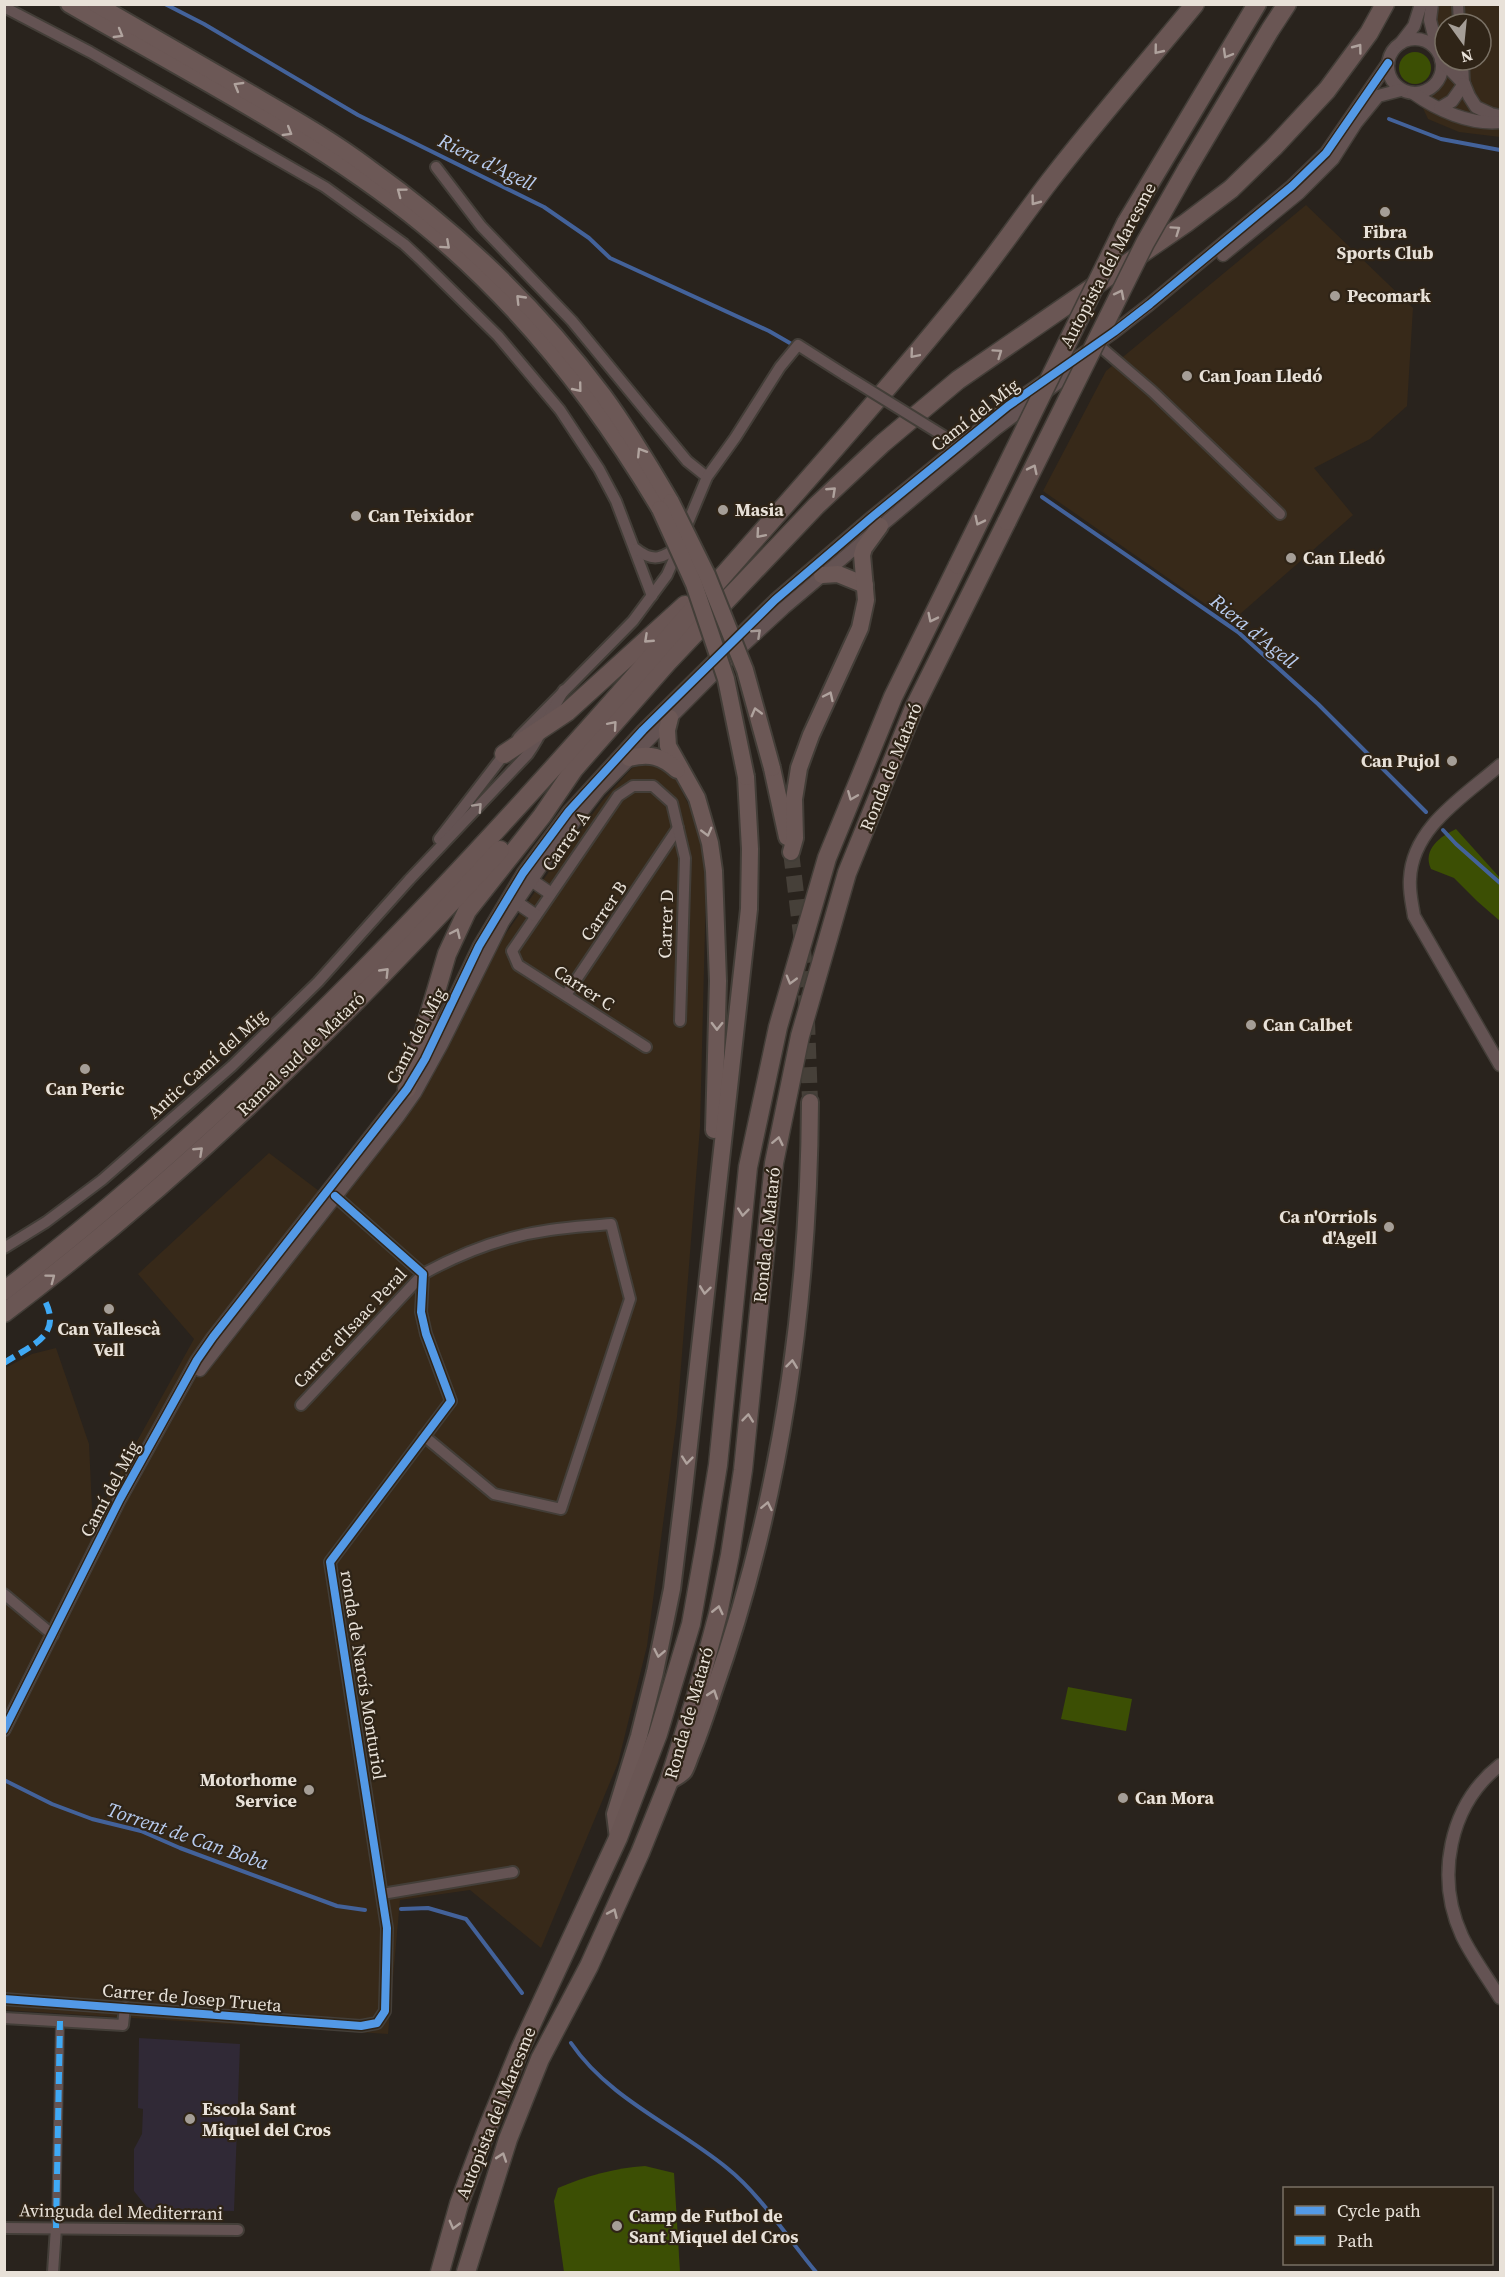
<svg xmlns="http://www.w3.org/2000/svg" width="1505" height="2277" font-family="'Source Serif 4',serif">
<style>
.built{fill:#372919}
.education{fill:#302936}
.green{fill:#3c4f04}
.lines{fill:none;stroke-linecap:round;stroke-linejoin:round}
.stream{stroke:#43629a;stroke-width:4}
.trunk-tunnel{stroke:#464039;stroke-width:16;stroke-dasharray:16 8;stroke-linecap:butt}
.pedestrian-casing{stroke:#433e38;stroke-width:10}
.minor-casing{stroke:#433e38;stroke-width:14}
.tertiary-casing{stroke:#433e38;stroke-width:15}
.trunk-casing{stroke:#433e38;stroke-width:20}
.motorway-casing{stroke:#433e38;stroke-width:21}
.pedestrian{stroke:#645353;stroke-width:8}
.minor{stroke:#645353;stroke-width:10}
.tertiary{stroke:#645353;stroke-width:12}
.trunk{stroke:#6c5856;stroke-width:16}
.motorway{stroke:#6a5654;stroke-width:18}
.minor-bridge-casing{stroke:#433e38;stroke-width:14;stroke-linecap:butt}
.trunk-bridge-casing{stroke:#433e38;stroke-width:20;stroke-linecap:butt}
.motorway-bridge-casing{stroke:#433e38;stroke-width:21;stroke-linecap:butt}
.minor-bridge{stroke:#645353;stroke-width:10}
.trunk-bridge{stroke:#6c5856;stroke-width:16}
.motorway-bridge{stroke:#6a5654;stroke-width:18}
.quiet{stroke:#3fa9f5;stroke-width:6;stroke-dasharray:12 6;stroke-linecap:butt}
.cycleway-casing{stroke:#2f2417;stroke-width:11}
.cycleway{stroke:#5399e6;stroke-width:8}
.oneway{stroke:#b0a39e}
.oneway2{stroke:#afa29d}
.oneway3{stroke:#a69a96}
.poi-dot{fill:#a59e97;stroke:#2f2417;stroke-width:2}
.labels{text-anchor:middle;stroke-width:4.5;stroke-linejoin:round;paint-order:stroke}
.poi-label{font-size:18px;font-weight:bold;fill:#e8e1d8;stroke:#2f2417;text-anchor:start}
.street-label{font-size:18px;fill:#e8e1d8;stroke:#2f2417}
.water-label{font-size:20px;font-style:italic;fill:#b9cdf0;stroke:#2f2417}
</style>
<rect width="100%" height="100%" fill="#29231d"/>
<g class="built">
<path d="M 1438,5 L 1500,5 L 1500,137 L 1459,132 L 1428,119 L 1422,106 L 1447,77 L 1446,60 L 1481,60 L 1481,24 L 1445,24 L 1445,48 L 1436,18 Z"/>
<path d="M 1306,205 L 1413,308 L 1407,406 L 1370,439 L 1314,468 L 1353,515 L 1231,622 L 1043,491 L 1106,371 Z"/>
<path d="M 648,763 L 664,765 L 675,777 L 691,810 L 702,850 L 706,888 L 700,1127 L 677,1417 L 647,1646 L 618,1763 L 541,1948 L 470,1890 L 400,1900 L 388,2034 L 5,2010 L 5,1368 L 32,1354 L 56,1348 L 89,1444 L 93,1529 L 111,1488 L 194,1339 L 138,1274 L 269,1153 L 319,1191 L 371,1127 L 548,873 L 603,800 L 632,768 Z"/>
</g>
<path class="education" d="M 139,2038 L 240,2044 L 234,2211 L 149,2210 L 134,2191 L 134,2149 L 142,2134 L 143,2109 L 138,2108 Z"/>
<g class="green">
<circle cx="1415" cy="68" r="16"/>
<path d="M 1456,829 L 1500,878 L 1500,921 L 1477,901 L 1454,878 L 1431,869 C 1422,849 1441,836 1456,829 Z"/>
<path d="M 1068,1687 L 1132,1699 L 1126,1731 L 1061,1719 Z"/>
<path d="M 645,2166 L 674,2173 L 680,2272 L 564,2272 L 554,2201 L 558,2188 C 586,2176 615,2168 645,2166 Z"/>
</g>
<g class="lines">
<g class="stream">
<path d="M 165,4 L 204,24 L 358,115 L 544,207 L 589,238 L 610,258 L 769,331 L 795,346"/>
<path d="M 1389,119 L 1441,139 L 1500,150"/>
<path d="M 1042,497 L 1238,632 L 1318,704 L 1426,812"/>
<path d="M 1443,830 L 1456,844 L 1500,883"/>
<path d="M 4,1780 L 52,1804 L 92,1819 L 141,1831 L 180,1848 L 337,1906 L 365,1910"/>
<path d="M 401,1909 L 428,1908 L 466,1919 L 522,1993"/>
<path d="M 571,2043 C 609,2099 676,2126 727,2168 C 761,2195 788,2239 816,2272"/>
</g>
<path class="trunk-tunnel" d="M 791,852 L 805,967 L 810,1102"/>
<g class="pedestrian-casing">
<path id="pedestrian" d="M 56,2228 L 60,2021"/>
</g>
<g class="minor-casing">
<g id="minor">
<path d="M 1458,4 L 1459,24"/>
<path d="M 4,7 L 90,52 L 325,187 L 404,244 L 419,258 L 498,336 L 560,410 L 599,469 L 616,501 L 652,596"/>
<path d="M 1463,60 L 1464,84"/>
<path d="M 436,167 L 481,226 L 572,321 L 687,461 L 707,477"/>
<path d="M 1103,349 L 1152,391 L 1280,514"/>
<path d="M 684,532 L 707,477 L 735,438 L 780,367 L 798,345 L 845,375"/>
<path d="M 636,549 C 653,563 664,558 680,545"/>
<path d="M 518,738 L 633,621 L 667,575 L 678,550"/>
<path d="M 439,839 L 506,752"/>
<path d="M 566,995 L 678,828"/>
<path d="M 646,1047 L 518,965 L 512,951 L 618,796 L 633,786 L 653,786 L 672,803 L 685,858 L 680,1021"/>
<path d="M 4,1248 L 46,1222 L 102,1180 L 232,1066 L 318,982 L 409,880 L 528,754 C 542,734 551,711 564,690"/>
<path d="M 301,1405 L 423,1274 C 461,1253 506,1236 550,1230 C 570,1227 591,1226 611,1224 L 630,1299 L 561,1509 L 494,1494 L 424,1436"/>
<path d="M 4,1594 L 53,1635"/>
<path d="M 382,1894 L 513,1872"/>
<path d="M 4,1999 L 361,2026 L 377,2023 L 385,2011 L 387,1928 L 330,1562 L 451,1401 L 426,1334 L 421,1312 L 423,1274 L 335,1196"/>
<path d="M 4,2018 L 123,2025 L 125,2007"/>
<path d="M 4,2228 L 238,2230"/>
<path d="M 53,2272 L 56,2228"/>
</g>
</g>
<g class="tertiary-casing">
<g id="tertiary">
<path d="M 1432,4 L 1430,20 L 1438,51"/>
<circle cx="1415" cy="66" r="27"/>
<path d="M 1401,43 L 1414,26 L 1421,4"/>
<path d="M 1441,60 L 1464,84 L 1469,96 L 1476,107 L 1491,114 L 1500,116"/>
<path d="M 1413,93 C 1437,110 1470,125 1500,122"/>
<path d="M 1440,108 L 1452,101 L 1464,84"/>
<path d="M 1223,255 L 1299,193 L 1333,159 L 1356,123 L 1378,96 L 1401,90"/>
<path d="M 1500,765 C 1465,796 1412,827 1410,879 C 1409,892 1412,903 1414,916 L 1500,1065"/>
<path d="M 531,880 L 550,893"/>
<path d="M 516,902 L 535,915"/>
<path d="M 200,1370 L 398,1117 L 415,1093 L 442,1044 L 503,922 L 550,853 L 599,790 L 731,657 L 784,608 L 996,429 L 1082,365"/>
<path d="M 4,1730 L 120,1499 L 197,1360 L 213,1337 L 407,1089 L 425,1059 L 479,946 L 523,873 L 569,811 L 643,730 L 775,600 L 872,517 L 1008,406 L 1114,332 L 1150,304 L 1292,186 L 1326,153 L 1388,63"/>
<path d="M 1500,1765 C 1449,1805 1435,1877 1462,1936 C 1472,1957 1488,1978 1500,1998"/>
</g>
</g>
<g class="trunk-casing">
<g id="trunk">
<path d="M 69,4 C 186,72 318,139 423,225 C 519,303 597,403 660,509"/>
<path d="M 96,4 C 144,32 191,59 238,86 C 282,112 328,137 369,168 C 457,231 538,308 603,395 C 628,429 650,466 671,502"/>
<path d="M 822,575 L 838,574 L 865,585"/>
<path d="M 670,718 L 667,730 L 668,746 L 697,798 L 710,843 L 714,871 L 718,981 L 714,1130"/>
<path d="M 629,758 C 650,753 662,756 677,770"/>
<path d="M 772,768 L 787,837"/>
<path d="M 791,852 L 795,838 L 794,799 L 799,768 L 811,735 L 860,628 L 866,600 L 862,555 L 864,548 L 880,526"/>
<path d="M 669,1781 C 674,1778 681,1775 684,1771 C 687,1766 689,1759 691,1754 C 700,1733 707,1711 714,1690 C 781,1501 809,1301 810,1102"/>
<path d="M 618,1838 L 615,1814 L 639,1736 L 655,1672 L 672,1589 L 683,1499 L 749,909 L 750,849 L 746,777"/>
</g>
</g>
<g class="motorway-casing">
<g id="motorway">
<path d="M 1187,169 L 1270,30 L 1287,4"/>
<path d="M 1126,223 L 1257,4"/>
<path d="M 504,754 L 567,712 L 685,605"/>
<path d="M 407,1089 L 447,954 L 467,911 L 542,816 L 574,769 L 667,663 L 816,506 L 883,443 L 958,380 L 1186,223 L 1231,189 L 1274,147 L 1327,90 L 1369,33 L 1385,4"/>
<path d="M 4,1291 C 254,1099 470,866 676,629 C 769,523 864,418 953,309 C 987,268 1017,224 1049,182 C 1096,121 1146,64 1195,4"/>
<path d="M 4,1313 C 185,1177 348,1016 500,850"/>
<path d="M 440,2272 L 459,2204 L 486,2132 L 520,2049 L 618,1838 L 658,1734 L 691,1624 L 705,1545 L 718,1465 L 748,1167 L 778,1027 L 827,858 L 893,697 L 958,565"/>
<path d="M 466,2272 L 508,2139 L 540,2059 L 589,1966 L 640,1853 L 669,1781 L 696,1696 L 718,1614 L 730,1555 L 743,1470 L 774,1163 L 800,1036 L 847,873 L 914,708 L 1007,521"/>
</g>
</g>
<use href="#pedestrian" class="pedestrian"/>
<use href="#minor" class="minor"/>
<use href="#tertiary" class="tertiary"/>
<use href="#trunk" class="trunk"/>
<use href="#motorway" class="motorway"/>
<g class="minor-bridge-casing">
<path id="minor-bridge" d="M 845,375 L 947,438"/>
</g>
<g class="trunk-bridge-casing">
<g id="trunk-bridge">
<path d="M 671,502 L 707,575 L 745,670 L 772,768"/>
<path d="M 660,509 L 694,584 L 726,679 L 746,777"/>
</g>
</g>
<g class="motorway-bridge-casing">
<g id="motorway-bridge">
<path d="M 1007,521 L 1145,243 L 1187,169"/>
<path d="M 958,565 L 1126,223"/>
</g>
</g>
<use href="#minor-bridge" class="minor-bridge"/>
<use href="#trunk-bridge" class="trunk-bridge"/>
<use href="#motorway-bridge" class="motorway-bridge"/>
<g class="quiet">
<path d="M 4,1363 C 31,1345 64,1336 44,1299"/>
<path d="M 56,2228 L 60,2021"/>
</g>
<g class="cycleway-casing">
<g id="cycleway">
<path d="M 4,1730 L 120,1499 L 197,1360 L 213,1337 L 407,1089 L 425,1059 L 479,946 L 523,873 L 569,811 L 643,730 L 775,600 L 872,517 L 1008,406 L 1114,332 L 1150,304 L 1292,186 L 1326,153 L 1388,63"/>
<path d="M 4,1999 L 361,2026 L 377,2023 L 385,2011 L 387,1928 L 330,1562 L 451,1401 L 426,1334 L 421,1312 L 423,1274 L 335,1196"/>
</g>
</g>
<use href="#cycleway" class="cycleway"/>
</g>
<defs><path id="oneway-chevron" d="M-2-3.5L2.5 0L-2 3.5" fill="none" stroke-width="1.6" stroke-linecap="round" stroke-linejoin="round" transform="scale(1.5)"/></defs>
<g class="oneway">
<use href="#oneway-chevron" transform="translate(119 34) rotate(30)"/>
<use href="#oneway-chevron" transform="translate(238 86) rotate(-150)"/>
<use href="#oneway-chevron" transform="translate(288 132) rotate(31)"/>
<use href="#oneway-chevron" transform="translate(401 192) rotate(-143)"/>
<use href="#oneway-chevron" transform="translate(446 245) rotate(42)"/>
<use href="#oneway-chevron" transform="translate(520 299) rotate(-134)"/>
<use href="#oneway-chevron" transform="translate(578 388) rotate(51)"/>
<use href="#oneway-chevron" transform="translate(641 452) rotate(-122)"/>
<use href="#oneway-chevron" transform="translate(829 696) rotate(-65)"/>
<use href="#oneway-chevron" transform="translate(756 712) rotate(-105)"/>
<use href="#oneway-chevron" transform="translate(707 832) rotate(75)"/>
<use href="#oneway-chevron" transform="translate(717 1026) rotate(91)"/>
<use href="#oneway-chevron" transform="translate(705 1290) rotate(97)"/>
<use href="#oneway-chevron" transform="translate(792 1364) rotate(-83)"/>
<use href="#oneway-chevron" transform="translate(687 1460) rotate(96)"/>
<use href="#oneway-chevron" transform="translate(767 1506) rotate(-78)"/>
<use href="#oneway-chevron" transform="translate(659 1653) rotate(101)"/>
<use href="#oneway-chevron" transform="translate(713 1694) rotate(-71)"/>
</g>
<g class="oneway2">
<use href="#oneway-chevron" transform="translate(1358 48) rotate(-53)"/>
<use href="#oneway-chevron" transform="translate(1158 50) rotate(129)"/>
<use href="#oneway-chevron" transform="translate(1227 54) rotate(120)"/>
<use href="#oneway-chevron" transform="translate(1035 201) rotate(127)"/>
<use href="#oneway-chevron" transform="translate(1176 230) rotate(-35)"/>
<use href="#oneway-chevron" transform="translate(1120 294) rotate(-63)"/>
<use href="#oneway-chevron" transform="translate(998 353) rotate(-35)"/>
<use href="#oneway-chevron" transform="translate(914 354) rotate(130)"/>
<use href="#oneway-chevron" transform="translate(1033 469) rotate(-64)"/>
<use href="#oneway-chevron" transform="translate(832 491) rotate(-43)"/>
<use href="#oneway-chevron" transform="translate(979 521) rotate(116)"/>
<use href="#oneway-chevron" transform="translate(760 534) rotate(131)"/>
<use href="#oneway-chevron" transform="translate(932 618) rotate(116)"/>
<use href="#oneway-chevron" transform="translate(648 639) rotate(137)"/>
<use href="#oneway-chevron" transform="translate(613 725) rotate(-49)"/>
<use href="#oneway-chevron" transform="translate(852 796) rotate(112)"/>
<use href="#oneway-chevron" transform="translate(456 933) rotate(-65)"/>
<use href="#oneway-chevron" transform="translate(385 972) rotate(-46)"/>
<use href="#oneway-chevron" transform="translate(791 980) rotate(106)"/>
<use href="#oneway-chevron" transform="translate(778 1141) rotate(-78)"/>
<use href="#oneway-chevron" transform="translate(199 1151) rotate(-43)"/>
<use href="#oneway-chevron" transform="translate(743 1212) rotate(96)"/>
<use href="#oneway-chevron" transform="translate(51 1278) rotate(-37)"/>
<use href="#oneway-chevron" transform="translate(748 1418) rotate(-84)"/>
<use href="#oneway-chevron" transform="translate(718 1610) rotate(-77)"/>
<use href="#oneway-chevron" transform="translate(613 1913) rotate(-66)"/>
<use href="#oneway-chevron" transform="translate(502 2157) rotate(-71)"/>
<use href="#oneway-chevron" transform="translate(454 2225) rotate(105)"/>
</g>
<g class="oneway3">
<use href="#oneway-chevron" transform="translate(757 633) rotate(-43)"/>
<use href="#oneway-chevron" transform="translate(478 807) rotate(-47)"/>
</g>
<g class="poi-dot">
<circle cx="1385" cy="212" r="6"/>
<circle cx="1335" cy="296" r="6"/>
<circle cx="1187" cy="376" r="6"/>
<circle cx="723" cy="510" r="6"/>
<circle cx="356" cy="516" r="6"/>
<circle cx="1291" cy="558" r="6"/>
<circle cx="1452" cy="761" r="6"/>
<circle cx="1251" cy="1025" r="6"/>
<circle cx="85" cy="1069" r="6"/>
<circle cx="1389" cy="1227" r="6"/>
<circle cx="109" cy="1309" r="6"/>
<circle cx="309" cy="1790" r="6"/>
<circle cx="1123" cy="1798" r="6"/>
<circle cx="190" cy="2119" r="6"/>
<circle cx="617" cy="2226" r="6"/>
</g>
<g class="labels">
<g class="poi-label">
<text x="1385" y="238" text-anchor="middle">Fibra<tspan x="1385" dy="21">Sports Club</tspan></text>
<text x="1347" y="302">Pecomark</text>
<text x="1199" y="382">Can Joan Lledó</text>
<text x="735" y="516">Masia</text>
<text x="368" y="522">Can Teixidor</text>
<text x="1303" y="564">Can Lledó</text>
<text x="1440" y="767" text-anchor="end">Can Pujol</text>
<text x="1263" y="1031">Can Calbet</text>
<text x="85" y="1095" text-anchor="middle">Can Peric</text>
<text x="1377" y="1223" text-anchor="end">Ca n'Orriols<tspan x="1377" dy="21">d'Agell</tspan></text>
<text x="109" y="1335" text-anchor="middle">Can Vallescà<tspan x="109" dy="21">Vell</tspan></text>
<text x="297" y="1786" text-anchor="end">Motorhome<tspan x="297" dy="21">Service</tspan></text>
<text x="1135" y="1804">Can Mora</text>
<text x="202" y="2115">Escola Sant<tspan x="202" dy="21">Miquel del Cros</tspan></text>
<text x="629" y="2222">Camp de Futbol de<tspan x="629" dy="21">Sant Miquel del Cros</tspan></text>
</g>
<g class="street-label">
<text transform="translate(1108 265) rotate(-62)" y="6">Autopista del Maresme</text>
<text transform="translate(975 415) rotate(-38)" y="6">Camí del Mig</text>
<text transform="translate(891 767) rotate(-68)" y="6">Ronda de Mataró</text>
<text transform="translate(566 841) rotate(-55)" y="6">Carrer A</text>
<text transform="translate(604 911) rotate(-56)" y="6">Carrer B</text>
<text transform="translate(666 924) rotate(-88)" y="6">Carrer D</text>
<text transform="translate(584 988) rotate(33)" y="6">Carrer C</text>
<text transform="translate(416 1036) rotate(-62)" y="6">Camí del Mig</text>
<text transform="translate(301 1054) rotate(-44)" y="6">Ramal sud de Mataró</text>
<text transform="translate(207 1064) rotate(-42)" y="6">Antic Camí del Mig</text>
<text transform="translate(767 1235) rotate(-84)" y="6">Ronda de Mataró</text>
<text transform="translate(350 1328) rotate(-47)" y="6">Carrer d'Isaac Peral</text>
<text transform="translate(110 1489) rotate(-62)" y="6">Camí del Mig</text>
<text transform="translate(363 1675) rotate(81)" y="6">ronda de Narcís Monturiol</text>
<text transform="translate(689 1713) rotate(-74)" y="6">Ronda de Mataró</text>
<text transform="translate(192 1998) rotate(5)" y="6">Carrer de Josep Trueta</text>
<text transform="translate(496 2113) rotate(-68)" y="6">Autopista del Maresme</text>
<text transform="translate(121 2212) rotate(1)" y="6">Avinguda del Mediterrani</text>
</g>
<g class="water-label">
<text transform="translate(487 162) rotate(26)" y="7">Riera d'Agell</text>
<text transform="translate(1254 631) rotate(39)" y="7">Riera d'Agell</text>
<text transform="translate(188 1836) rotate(19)" y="7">Torrent de Can Boba</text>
</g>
</g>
<rect width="1505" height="2277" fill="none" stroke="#e8e1d8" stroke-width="12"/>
<rect x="1283" y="2187" width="210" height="78" fill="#2f2417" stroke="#797064" stroke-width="1.5"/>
<rect x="1295" y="2206" width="30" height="9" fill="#5399e6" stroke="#797064" stroke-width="1.5"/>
<text x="1337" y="2217" font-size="18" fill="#e8e1d8">Cycle path</text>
<rect x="1295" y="2236" width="30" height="9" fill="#3fa9f5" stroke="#797064" stroke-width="1.5"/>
<text x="1337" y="2247" font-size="18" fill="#e8e1d8">Path</text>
<g transform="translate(1463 42) rotate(165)"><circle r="28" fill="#2f2417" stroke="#797064" stroke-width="1.5"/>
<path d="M0-4.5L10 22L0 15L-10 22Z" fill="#a59e97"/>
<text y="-9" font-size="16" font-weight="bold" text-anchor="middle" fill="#e8e1d8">N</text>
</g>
</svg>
